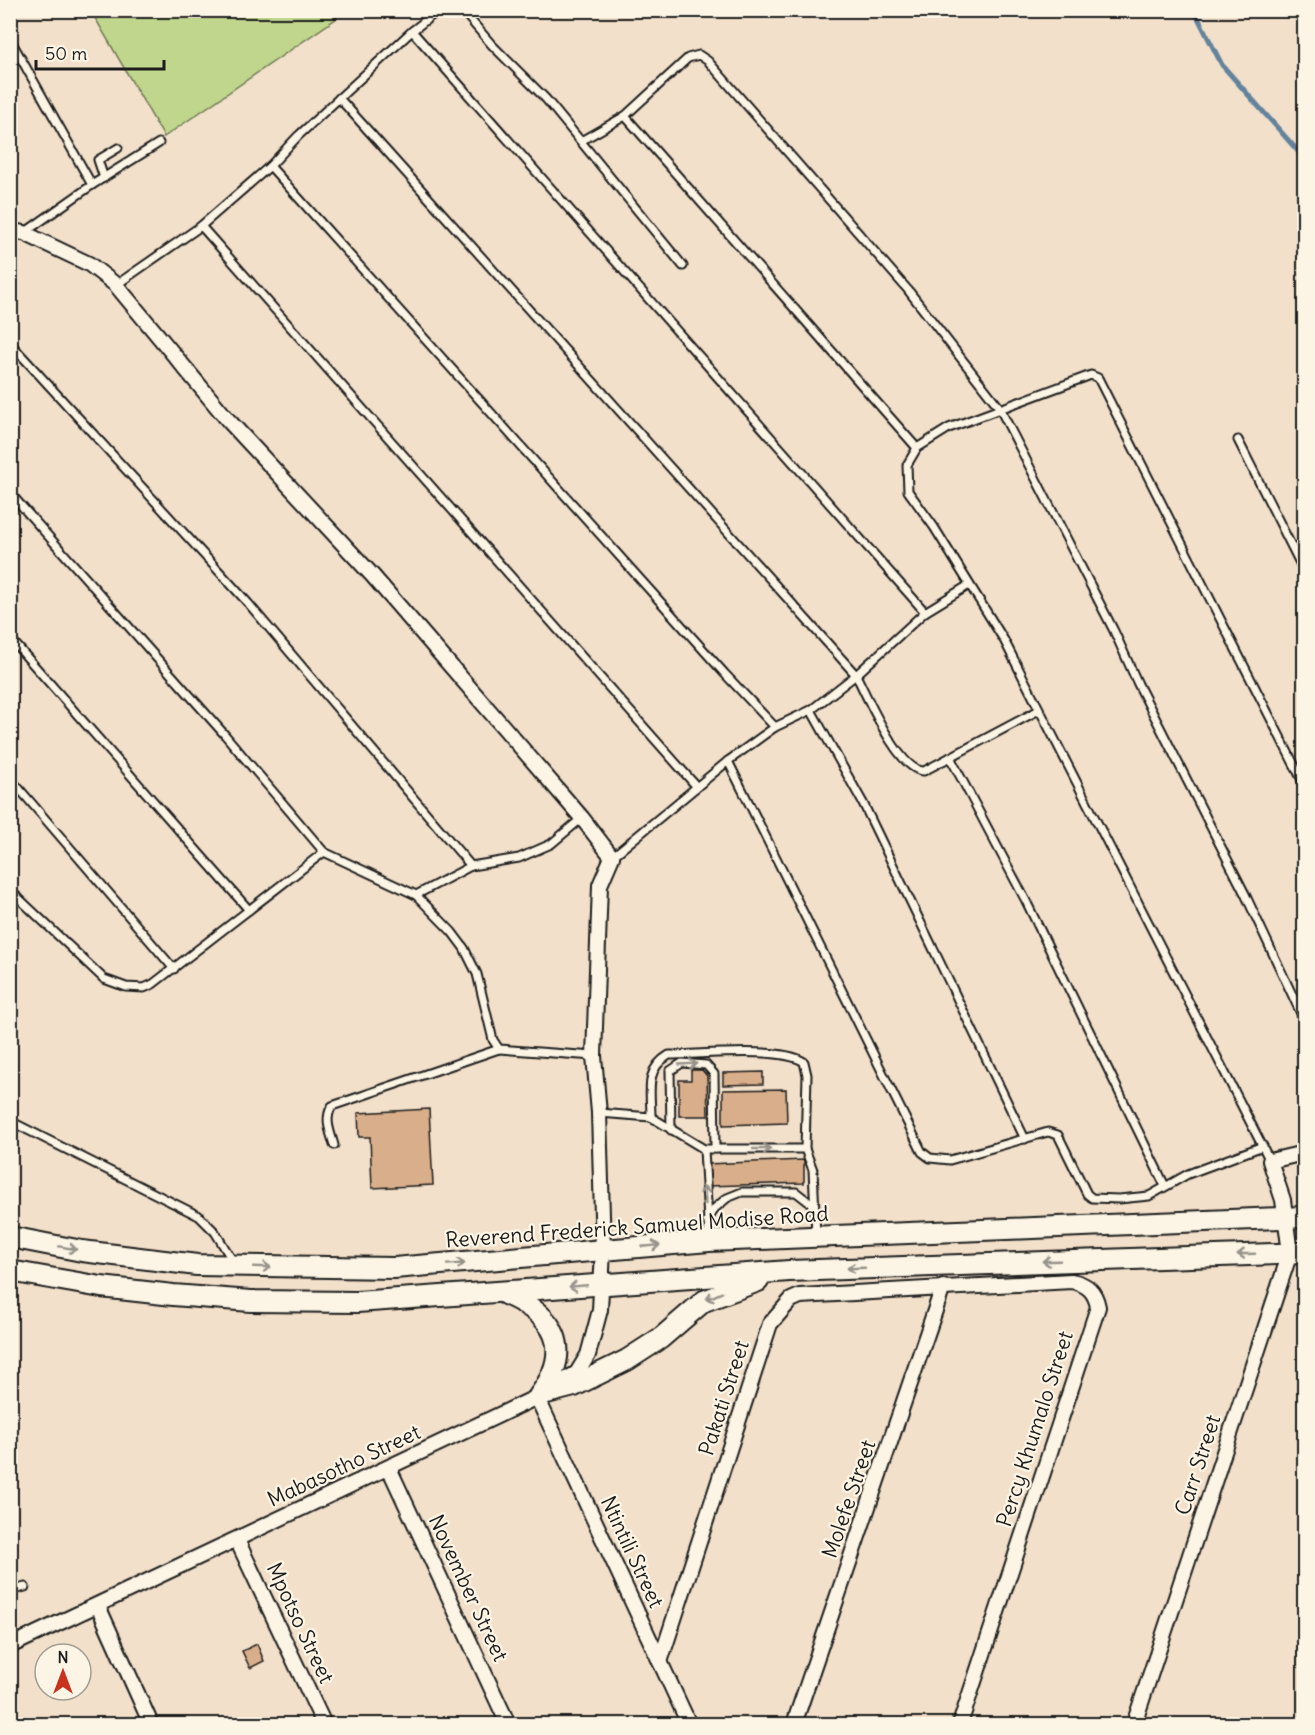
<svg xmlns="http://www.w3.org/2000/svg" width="1315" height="1735" font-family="Delius,sans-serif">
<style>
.green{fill:#c0d68c;stroke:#6e7954;stroke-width:1.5}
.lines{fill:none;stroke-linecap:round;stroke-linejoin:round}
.stream{stroke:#64839c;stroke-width:5}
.building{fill:#d9ae8a;stroke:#1c1c1c;stroke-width:1.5}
.service-casing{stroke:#1c1c1c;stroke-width:11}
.minor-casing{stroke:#1c1c1c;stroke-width:18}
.secondary-casing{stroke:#1c1c1c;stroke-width:24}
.service{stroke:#fcf5e5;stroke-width:7}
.minor{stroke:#fcf5e5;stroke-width:14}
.secondary{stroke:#fcf5e5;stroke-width:20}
.oneway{stroke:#97938b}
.labels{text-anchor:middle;stroke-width:4.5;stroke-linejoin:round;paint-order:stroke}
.street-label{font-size:21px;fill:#1c1c1c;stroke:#fcf5e5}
</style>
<rect width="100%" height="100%" fill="#f2e0ca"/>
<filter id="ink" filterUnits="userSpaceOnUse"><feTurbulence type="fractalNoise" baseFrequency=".0167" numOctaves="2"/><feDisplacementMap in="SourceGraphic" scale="12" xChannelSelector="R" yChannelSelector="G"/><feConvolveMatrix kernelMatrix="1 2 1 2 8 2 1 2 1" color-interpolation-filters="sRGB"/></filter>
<g filter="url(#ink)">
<path class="green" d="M 332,11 L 337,18 L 164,137 L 91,11 Z"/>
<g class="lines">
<path class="stream" d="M 1194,10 L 1222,65 L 1304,158"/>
</g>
<g class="building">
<path d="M 691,1070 L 702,1070 L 707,1076 L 708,1116 L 679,1116 L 679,1080 L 691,1080 Z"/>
<path d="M 763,1072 L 763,1084 L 723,1085 L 723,1073 Z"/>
<path d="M 786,1089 L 787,1123 L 723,1125 L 723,1090 Z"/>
<path d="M 429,1109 L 433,1185 L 372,1188 L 370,1137 L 359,1137 L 358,1113 Z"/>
<path d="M 804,1160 L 804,1183 L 708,1186 L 707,1164 Z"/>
<path d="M 257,1644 L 264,1661 L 250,1668 L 242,1651 Z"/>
</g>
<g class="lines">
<g class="service-casing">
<g id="service">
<path d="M 462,10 L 492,45 L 546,99 L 683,266"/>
<path d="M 412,31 L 925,612"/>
<path d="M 10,39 L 92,185 L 24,233"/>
<path d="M 339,98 L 856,675 C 867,696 899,772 924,771 L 1039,710"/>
<path d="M 625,116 L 917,448"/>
<path d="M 581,141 L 625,116 L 688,58 L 699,55 L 708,61 L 908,290 L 999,407 L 1114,631 L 1138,684 L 1245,894 L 1304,1020"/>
<path d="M 270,166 L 725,674 L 775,727"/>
<path d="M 104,178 L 98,160 L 118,148"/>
<path d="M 92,185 L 159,143"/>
<path d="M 201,226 L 697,787"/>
<path d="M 116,285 L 201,226 L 270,166 L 298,136 L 412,31 L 439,10"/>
<path d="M 10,343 L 248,603 L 471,866"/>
<path d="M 1238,440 L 1304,571"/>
<path d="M 10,493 L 225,735 L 324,852 L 416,895 L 452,932 L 464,948 L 477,974 L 493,1040 L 499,1049 L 594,1056"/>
<path d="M 10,638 L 249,910"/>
<path d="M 811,710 L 863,803 L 1025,1139"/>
<path d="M 950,757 L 1026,901 L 1165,1186"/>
<path d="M 728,761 L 922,1152 L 930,1158 L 950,1160 L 1048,1132 L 1058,1135 L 1087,1194 L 1092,1198 L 1119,1199 L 1149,1196 L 1188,1174 L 1263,1146"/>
<path d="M 10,778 L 174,969"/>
<path d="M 612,857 L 728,761 L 775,727 L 811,710 L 856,675 L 925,612 L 969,585"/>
<path d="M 10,890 L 104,979 L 126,987 L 144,988 L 153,984 L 324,852"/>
<path d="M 416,895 L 471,866 L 519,858 L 551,844 L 582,818"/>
<path d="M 599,1113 L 651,1117 L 704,1149 L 805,1149 L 813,1170 L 816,1235"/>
<path d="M 651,1117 C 651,1091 644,1070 669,1055 C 699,1055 782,1046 804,1062 L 807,1075 L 805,1149"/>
<path d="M 10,1121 L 199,1216 L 215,1232 L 234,1263"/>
<path d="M 671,1130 L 670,1071 L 682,1063 L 706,1065 L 714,1074 L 715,1149"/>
<path d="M 334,1145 C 330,1131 324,1119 332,1106 L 499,1049"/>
<path d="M 704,1149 L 709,1239"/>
<path d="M 1270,1161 L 1004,640 L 934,527 L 908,491 L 907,465 L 917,448 L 949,428 L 1091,375 L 1098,378 L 1304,784"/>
<path d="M 707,1221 L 715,1208 L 727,1198 L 742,1192 L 796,1192 L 814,1206"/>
<path d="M 10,1591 L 25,1587"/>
</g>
</g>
<g class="minor-casing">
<g id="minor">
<path d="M 10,231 L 24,233 L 89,264 L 116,285 L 228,420 L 372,575 L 582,818 L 612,857 L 600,885 L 594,1056 L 599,1113 L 603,1250 L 600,1310 L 588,1355 L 577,1373 L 537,1397 L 10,1646"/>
<path d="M 537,1397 L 689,1724"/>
<path d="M 389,1468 L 508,1724"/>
<path d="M 237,1540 L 324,1724"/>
<path d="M 98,1606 L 151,1724"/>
<path d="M 660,1662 L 770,1324 L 791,1300 L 800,1296 L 1071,1281 C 1087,1284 1095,1291 1098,1307 L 960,1724"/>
<path d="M 794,1724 L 943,1287"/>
<path d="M 1134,1724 L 1290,1253 L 1283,1200 L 1270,1161 L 1304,1153"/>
</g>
</g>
<g class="secondary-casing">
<g id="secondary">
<path d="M 10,1237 L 82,1251 L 197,1265 L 394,1268 L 709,1241 L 1304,1217"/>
<path d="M 10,1271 L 101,1287 L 173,1295 L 251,1301 L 357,1302 L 789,1271 L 1304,1253"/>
<path d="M 505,1294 C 555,1315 575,1348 539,1396"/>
<path d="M 543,1394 L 574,1386 L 627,1360 L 661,1338 L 704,1301 L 758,1281"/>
</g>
</g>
<use href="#service" class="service"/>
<use href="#minor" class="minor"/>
<use href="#secondary" class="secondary"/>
</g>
<defs><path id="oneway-shaft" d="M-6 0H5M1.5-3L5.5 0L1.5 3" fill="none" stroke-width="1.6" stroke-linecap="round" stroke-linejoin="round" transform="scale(1.5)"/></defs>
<g class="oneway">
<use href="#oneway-shaft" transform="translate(688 1064) rotate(-3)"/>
<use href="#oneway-shaft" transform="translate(762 1149)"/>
<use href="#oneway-shaft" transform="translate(705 1195) rotate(-93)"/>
<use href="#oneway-shaft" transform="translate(651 1246) rotate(-5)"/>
<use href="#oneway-shaft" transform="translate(68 1248) rotate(10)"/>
<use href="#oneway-shaft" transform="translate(1246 1254) rotate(178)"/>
<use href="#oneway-shaft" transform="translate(1051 1261) rotate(178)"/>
<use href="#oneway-shaft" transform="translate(456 1264) rotate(-4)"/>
<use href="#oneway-shaft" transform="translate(262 1267) rotate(2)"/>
<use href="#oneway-shaft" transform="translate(856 1268) rotate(178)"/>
<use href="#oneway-shaft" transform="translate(578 1286) rotate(175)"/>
<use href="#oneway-shaft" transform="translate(714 1296) rotate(156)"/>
</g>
</g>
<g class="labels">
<g class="street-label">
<text transform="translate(637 1227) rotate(-4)" y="7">Reverend Frederick Samuel Modise Road</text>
<text transform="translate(724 1398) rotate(-72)" y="7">Pakati Street</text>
<text transform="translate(1035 1429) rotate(-72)" y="7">Percy Khumalo Street</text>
<text transform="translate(1198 1465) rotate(-72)" y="7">Carr Street</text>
<text transform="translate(344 1466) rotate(-25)" y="7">Mabasotho Street</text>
<text transform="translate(849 1499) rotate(-71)" y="7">Molefe Street</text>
<text transform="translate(632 1552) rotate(65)" y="7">Ntintili Street</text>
<text transform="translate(468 1588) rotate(65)" y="7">November Street</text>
<text transform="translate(300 1623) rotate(65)" y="7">Mpotso Street</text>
</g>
</g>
<rect width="1315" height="1735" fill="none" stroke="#fcf5e5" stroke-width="36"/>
<rect x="18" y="18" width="1279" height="1699" fill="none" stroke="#1c1c1c" stroke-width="2" filter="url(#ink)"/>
<g transform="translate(63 1672)"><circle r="28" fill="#fcf5e5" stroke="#a29e95" stroke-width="1.5"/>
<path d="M0-4.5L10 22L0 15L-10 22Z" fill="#c8321e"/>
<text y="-9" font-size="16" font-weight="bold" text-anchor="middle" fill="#1c1c1c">N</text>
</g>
<path d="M36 60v9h128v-9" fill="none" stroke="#1c1c1c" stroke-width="3"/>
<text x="45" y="60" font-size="18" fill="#1c1c1c" stroke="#fcf5e5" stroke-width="4.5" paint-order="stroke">50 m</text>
</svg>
